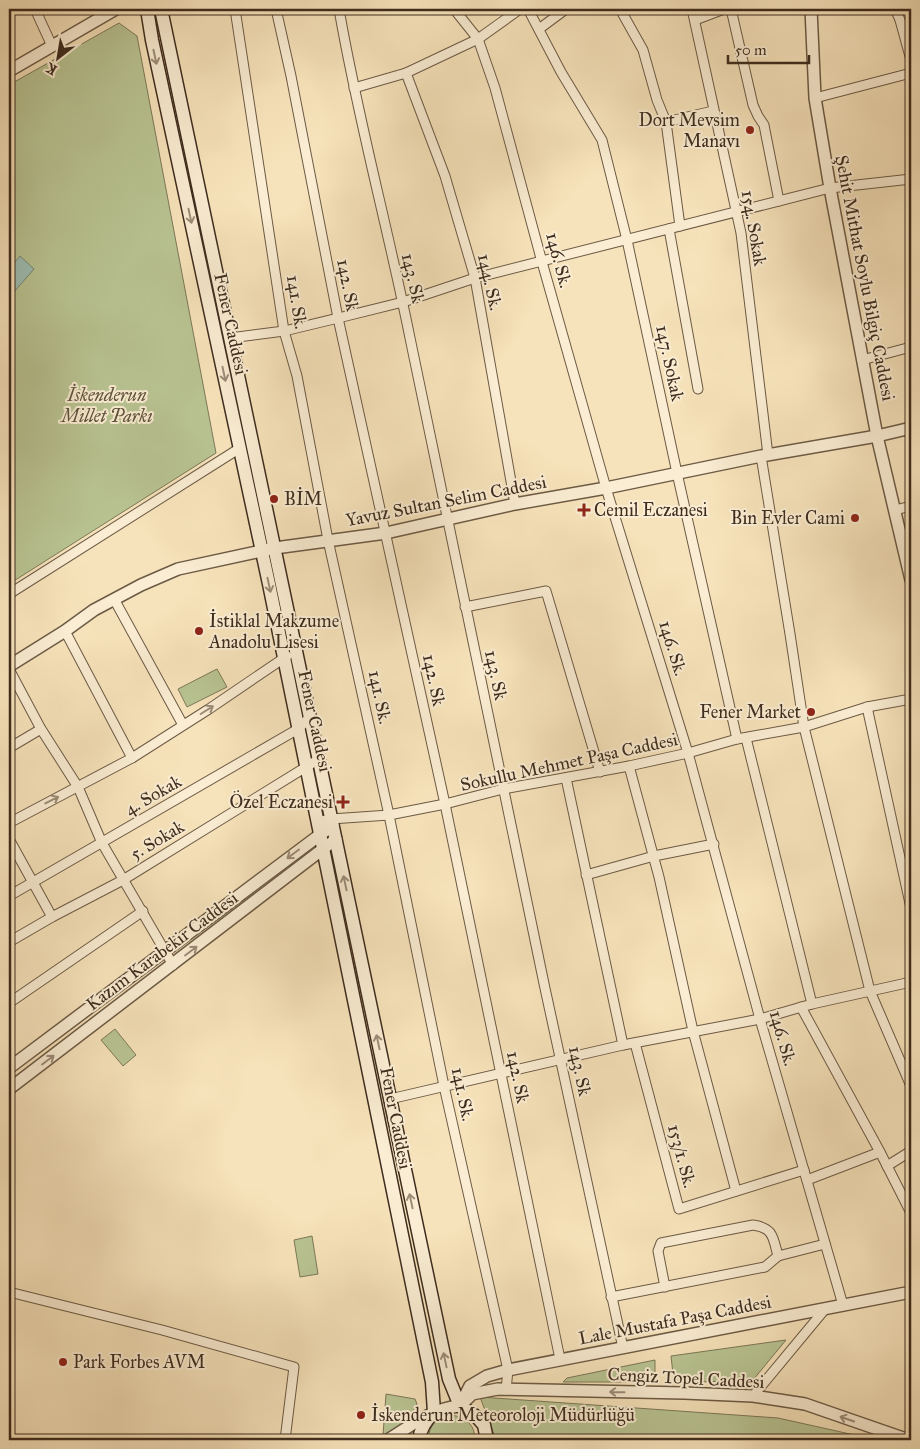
<svg xmlns="http://www.w3.org/2000/svg" width="920" height="1449" font-family="'IM FELL Great Primer',serif">
<style>
.green{fill:#b9c493;stroke:#7c7858}
.water{fill:#9dbeb3;stroke:#778477}
.lines{fill:none;stroke-linecap:round;stroke-linejoin:round}
.minor-casing{stroke:#6c5a45;stroke-width:11}
.tertiary-casing{stroke:#6c5a45;stroke-width:14}
.secondary-casing{stroke:#3e2c1e;stroke-width:15}
.minor{stroke:#faedd3;stroke-width:9}
.tertiary{stroke:#faedd3;stroke-width:11}
.secondary{stroke:#faedd3;stroke-width:12}
.oneway{stroke:#9c8c78}
.poi-dot{fill:#8f2418;stroke:#faedd3;stroke-width:2}
.labels{text-anchor:middle;stroke-width:4;stroke-linejoin:round;paint-order:stroke}
.poi-label{font-size:18px;fill:#3e2c1e;stroke:#faedd3;text-anchor:start}
.street-label{font-size:18px;fill:#3e2c1e;stroke:#faedd3}
.park-label{font-size:18px;font-style:italic;fill:#5d523b;stroke:#faedd3}
</style>
<rect width="100%" height="100%" fill="#f7e3bb"/>
<filter id="stains"><feTurbulence type="fractalNoise" baseFrequency=".004" numOctaves="4"/><feColorMatrix values="0 0 0 0 .2 0 0 0 0 .09 0 0 0 0 .02 0 0 0 .5 -.17"/></filter>
<radialGradient id="worn" r=".72"><stop offset=".6" stop-color="#630" stop-opacity="0"/><stop offset="1" stop-color="#630" stop-opacity=".3"/></radialGradient>
<g class="green">
<path d="M 119,23 L 137,36 L 216,453 L 9,584 L 9,85 Z"/>
<path d="M 217,669 L 227,687 L 187,707 L 178,689 Z"/>
<path d="M 115,1029 L 136,1055 L 123,1066 L 101,1040 Z"/>
<path d="M 312,1236 L 318,1274 L 300,1277 L 294,1240 Z"/>
<path d="M 786,1340 L 753,1380 L 674,1383 L 671,1356 Z"/>
<path d="M 655,1360 L 655,1382 L 563,1382 L 567,1378 Z"/>
<path d="M 386,1394 L 415,1399 L 417,1404 C 409,1419 399,1429 383,1435 Z"/>
<path d="M 480,1397 L 778,1418 L 877,1440 L 492,1440 L 494,1434 Z"/>
<path d="M 452,1415 C 467,1418 475,1425 475,1440 L 428,1440 C 429,1425 437,1417 452,1415 Z"/>
</g>
<path class="water" d="M 20,256 L 34,269 L 13,293 L 9,313 L 9,269 Z"/>
<g class="lines">
<g class="minor-casing">
<g id="minor">
<path d="M 35,9 L 52,46"/>
<path d="M 235,9 L 284,331 L 297,376 L 328,540 L 389,815 L 444,1086 L 508,1370 L 506,1390"/>
<path d="M 276,9 L 291,76 L 338,318 L 445,804 L 560,1359"/>
<path d="M 339,9 C 358,120 388,228 410,338 C 478,675 549,1012 623,1348"/>
<path d="M 454,9 L 478,39 L 495,88 L 542,262 L 606,488 L 688,753 L 760,1019 L 843,1305"/>
<path d="M 528,9 L 561,72 L 602,140 L 627,240 L 677,473 L 737,739"/>
<path d="M 620,9 L 643,50 L 657,100 L 666,122 L 680,226"/>
<path d="M 692,9 L 741,233 L 768,455"/>
<path d="M 731,9 L 753,105 L 758,116 L 764,125 L 779,201"/>
<path d="M 895,9 L 900,20 L 911,60"/>
<path d="M 695,20 L 724,9"/>
<path d="M 539,29 L 566,9"/>
<path d="M 406,73 L 445,176 L 475,278 L 515,504"/>
<path d="M 354,88 L 406,73 L 478,39 L 520,9"/>
<path d="M 815,98 L 911,73"/>
<path d="M 666,122 L 713,111"/>
<path d="M 669,229 L 698,389"/>
<path d="M 230,338 L 284,331 L 338,318 L 403,302 L 475,278 L 830,188 L 911,179"/>
<path d="M 862,360 L 911,347"/>
<path d="M 761,456 L 790,634 L 804,727 L 870,991 L 911,1086"/>
<path d="M 895,510 L 911,506"/>
<path d="M 9,594 L 240,448"/>
<path d="M 114,599 L 183,725"/>
<path d="M 465,607 L 546,591 L 600,772"/>
<path d="M 65,631 L 132,758"/>
<path d="M 9,669 L 41,729 L 78,787 L 102,843 L 173,965"/>
<path d="M 867,707 L 911,908"/>
<path d="M 746,738 L 812,1004"/>
<path d="M 9,748 L 41,729"/>
<path d="M 629,766 L 659,877 L 693,1031 L 736,1191"/>
<path d="M 566,778 L 623,1045"/>
<path d="M 318,822 L 331,819 L 389,815 L 445,804 L 503,789 L 629,766 L 688,753 L 737,739 L 804,727 L 867,707 L 911,699"/>
<path d="M 9,823 L 132,758 L 209,709 L 287,656"/>
<path d="M 9,839 L 52,917"/>
<path d="M 586,875 L 654,856 L 714,844"/>
<path d="M 9,896 L 298,729 L 310,717"/>
<path d="M 9,942 L 52,917 L 123,880 L 319,759"/>
<path d="M 9,1003 L 143,911"/>
<path d="M 801,1007 L 880,1152 L 911,1213"/>
<path d="M 635,1043 L 679,1209 L 804,1170"/>
<path d="M 390,1099 L 623,1045 L 760,1019 L 812,1004 L 911,982"/>
<path d="M 887,1166 L 911,1151"/>
<path d="M 807,1180 L 880,1152"/>
<path d="M 665,1287 L 658,1251 L 661,1243 L 753,1225 C 774,1228 773,1238 778,1256"/>
<path d="M 9,1292 L 162,1330 L 294,1367 L 285,1440"/>
<path d="M 611,1297 L 765,1267 L 778,1256 L 825,1244"/>
<path d="M 753,1396 L 826,1308"/>
</g>
</g>
<g class="tertiary-casing">
<g id="tertiary">
<path d="M 811,9 L 815,98 L 830,188 L 877,436 L 911,580"/>
<path d="M 9,71 L 116,9"/>
<path d="M 9,666 L 65,631 L 94,610 L 141,585 L 178,569 L 275,548 L 386,533 L 515,504 L 606,488 L 761,456 L 877,436 L 911,428"/>
<path d="M 9,1068 L 333,825"/>
<path d="M 9,1089 L 336,839"/>
<path d="M 464,1402 L 472,1394 L 498,1389 L 684,1393 L 753,1396 L 805,1404 L 909,1440"/>
<path d="M 460,1406 L 470,1386 L 487,1376 L 508,1370 L 911,1292"/>
<path d="M 388,1440 C 410,1426 433,1408 460,1406"/>
</g>
</g>
<g class="secondary-casing">
<g id="secondary">
<path d="M 147,9 L 152,40 L 269,584 L 432,1382 L 434,1412 C 426,1420 420,1428 419,1440"/>
<path d="M 161,9 L 449,1379 L 460,1406 L 477,1417 L 484,1425 L 487,1440"/>
</g>
</g>
<use href="#minor" class="minor"/>
<use href="#tertiary" class="tertiary"/>
<use href="#secondary" class="secondary"/>
</g>
<defs><path id="oneway-shaft" d="M-6 0H5M1.5-3L5.5 0L1.5 3" fill="none" stroke-width="1.6" stroke-linecap="round" stroke-linejoin="round" transform="scale(1.25)"/></defs>
<g class="oneway">
<use href="#oneway-shaft" transform="translate(155 57) rotate(78)"/>
<use href="#oneway-shaft" transform="translate(190 216) rotate(78)"/>
<use href="#oneway-shaft" transform="translate(224 374) rotate(78)"/>
<use href="#oneway-shaft" transform="translate(269 585) rotate(78)"/>
<use href="#oneway-shaft" transform="translate(207 710) rotate(-32)"/>
<use href="#oneway-shaft" transform="translate(52 800) rotate(-27)"/>
<use href="#oneway-shaft" transform="translate(293 854) rotate(143)"/>
<use href="#oneway-shaft" transform="translate(345 883) rotate(-102)"/>
<use href="#oneway-shaft" transform="translate(191 951) rotate(-37)"/>
<use href="#oneway-shaft" transform="translate(378 1042) rotate(-102)"/>
<use href="#oneway-shaft" transform="translate(48 1060) rotate(-37)"/>
<use href="#oneway-shaft" transform="translate(411 1201) rotate(-102)"/>
<use href="#oneway-shaft" transform="translate(445 1360) rotate(-102)"/>
<use href="#oneway-shaft" transform="translate(617 1392) rotate(-179)"/>
<use href="#oneway-shaft" transform="translate(847 1419) rotate(-161)"/>
</g>
<g class="poi-dot">
<circle cx="750" cy="130" r="5"/>
<circle cx="274" cy="499" r="5"/>
<path d="M581.5 502.5h5v5h5v5h-5v5h-5v-5h-5v-5h5z"/>
<circle cx="855" cy="518" r="5"/>
<circle cx="199" cy="631" r="5"/>
<circle cx="811" cy="712" r="5"/>
<path d="M340.5 794.5h5v5h5v5h-5v5h-5v-5h-5v-5h5z"/>
<circle cx="63" cy="1362" r="5"/>
<circle cx="361" cy="1415" r="5"/>
</g>
<g class="labels">
<g class="poi-label">
<text x="740" y="126" text-anchor="end">Dort Mevsim<tspan x="740" dy="21">Manavı</tspan></text>
<text x="284" y="505">BİM</text>
<text x="594" y="516">Cemil Eczanesi</text>
<text x="845" y="524" text-anchor="end">Bin Evler Cami</text>
<text x="209" y="627">İstiklal Makzume<tspan x="209" dy="21">Anadolu Lisesi</tspan></text>
<text x="801" y="718" text-anchor="end">Fener Market</text>
<text x="333" y="808" text-anchor="end">Özel Eczanesi</text>
<text x="73" y="1368">Park Forbes AVM</text>
<text x="371" y="1421">İskenderun Meteoroloji Müdürlüğü</text>
</g>
<g class="street-label">
<text transform="translate(754 228) rotate(80)" y="6">154. Sokak</text>
<text transform="translate(559 260) rotate(75)" y="6">146. Sk.</text>
<text transform="translate(413 278) rotate(77)" y="6">143. Sk</text>
<text transform="translate(865 278) rotate(79)" y="6">Şehit Mithat Soylu Bilgiç Caddesi</text>
<text transform="translate(490 282) rotate(77)" y="6">144. Sk.</text>
<text transform="translate(348 285) rotate(79)" y="6">142. Sk</text>
<text transform="translate(297 302) rotate(81)" y="6">141. Sk.</text>
<text transform="translate(231 324) rotate(78)" y="6">Fener Caddesi</text>
<text transform="translate(670 363) rotate(78)" y="6">147. Sokak</text>
<text transform="translate(446 501) rotate(-11)" y="6">Yavuz Sultan Selim Caddesi</text>
<text transform="translate(673 648) rotate(73)" y="6">146. Sk.</text>
<text transform="translate(496 675) rotate(78)" y="6">143. Sk</text>
<text transform="translate(434 680) rotate(78)" y="6">142. Sk</text>
<text transform="translate(380 697) rotate(78)" y="6">141. Sk.</text>
<text transform="translate(315 721) rotate(78)" y="6">Fener Caddesi</text>
<text transform="translate(569 762) rotate(-12)" y="6">Sokullu Mehmet Paşa Caddesi</text>
<text transform="translate(153 795) rotate(-30)" y="6">4. Sokak</text>
<text transform="translate(157 840) rotate(-31)" y="6">5. Sokak</text>
<text transform="translate(162 951) rotate(-37)" y="6">Kazım Karabekir Caddesi</text>
<text transform="translate(783 1038) rotate(74)" y="6">146. Sk.</text>
<text transform="translate(580 1071) rotate(78)" y="6">143. Sk</text>
<text transform="translate(518 1077) rotate(78)" y="6">142. Sk</text>
<text transform="translate(463 1094) rotate(78)" y="6">141. Sk.</text>
<text transform="translate(396 1118) rotate(79)" y="6">Fener Caddesi</text>
<text transform="translate(682 1156) rotate(75)" y="6">153/1. Sk.</text>
<text transform="translate(675 1320) rotate(-11)" y="6">Lale Mustafa Paşa Caddesi</text>
<text transform="translate(686 1378) rotate(3)" y="6">Cengiz Topel Caddesi</text>
</g>
<g class="park-label">
<text x="107" y="401">İskenderun<tspan x="107" dy="21">Millet Parkı</tspan></text>
</g>
</g>
<rect width="920" height="1449" fill="none" stroke="#f7e3bb" stroke-width="30"/>
<rect x="10" y="10" width="900" height="1429" fill="none" stroke="#3e2c1e" stroke-width="2.5"/>
<rect x="15" y="15" width="890" height="1419" fill="none" stroke="#3e2c1e"/>
<g transform="translate(58 58) rotate(211)" stroke="#faedd3" stroke-width="4" paint-order="stroke">
<path d="M0-4L9 19L0 12L-9 19Z" fill="#3e2c1e"/>
<text y="-8" font-size="14" font-weight="bold" text-anchor="middle" fill="#3e2c1e">K</text>
</g>
<path d="M728 55v8h81v-8" fill="none" stroke="#3e2c1e" stroke-width="2.5"/>
<text x="735" y="55" font-size="15" fill="#3e2c1e" stroke="#faedd3" stroke-width="4" paint-order="stroke">50 m</text>
<rect width="100%" height="100%" filter="url(#stains)"/>
<rect width="100%" height="100%" fill="url(#worn)"/>
</svg>
